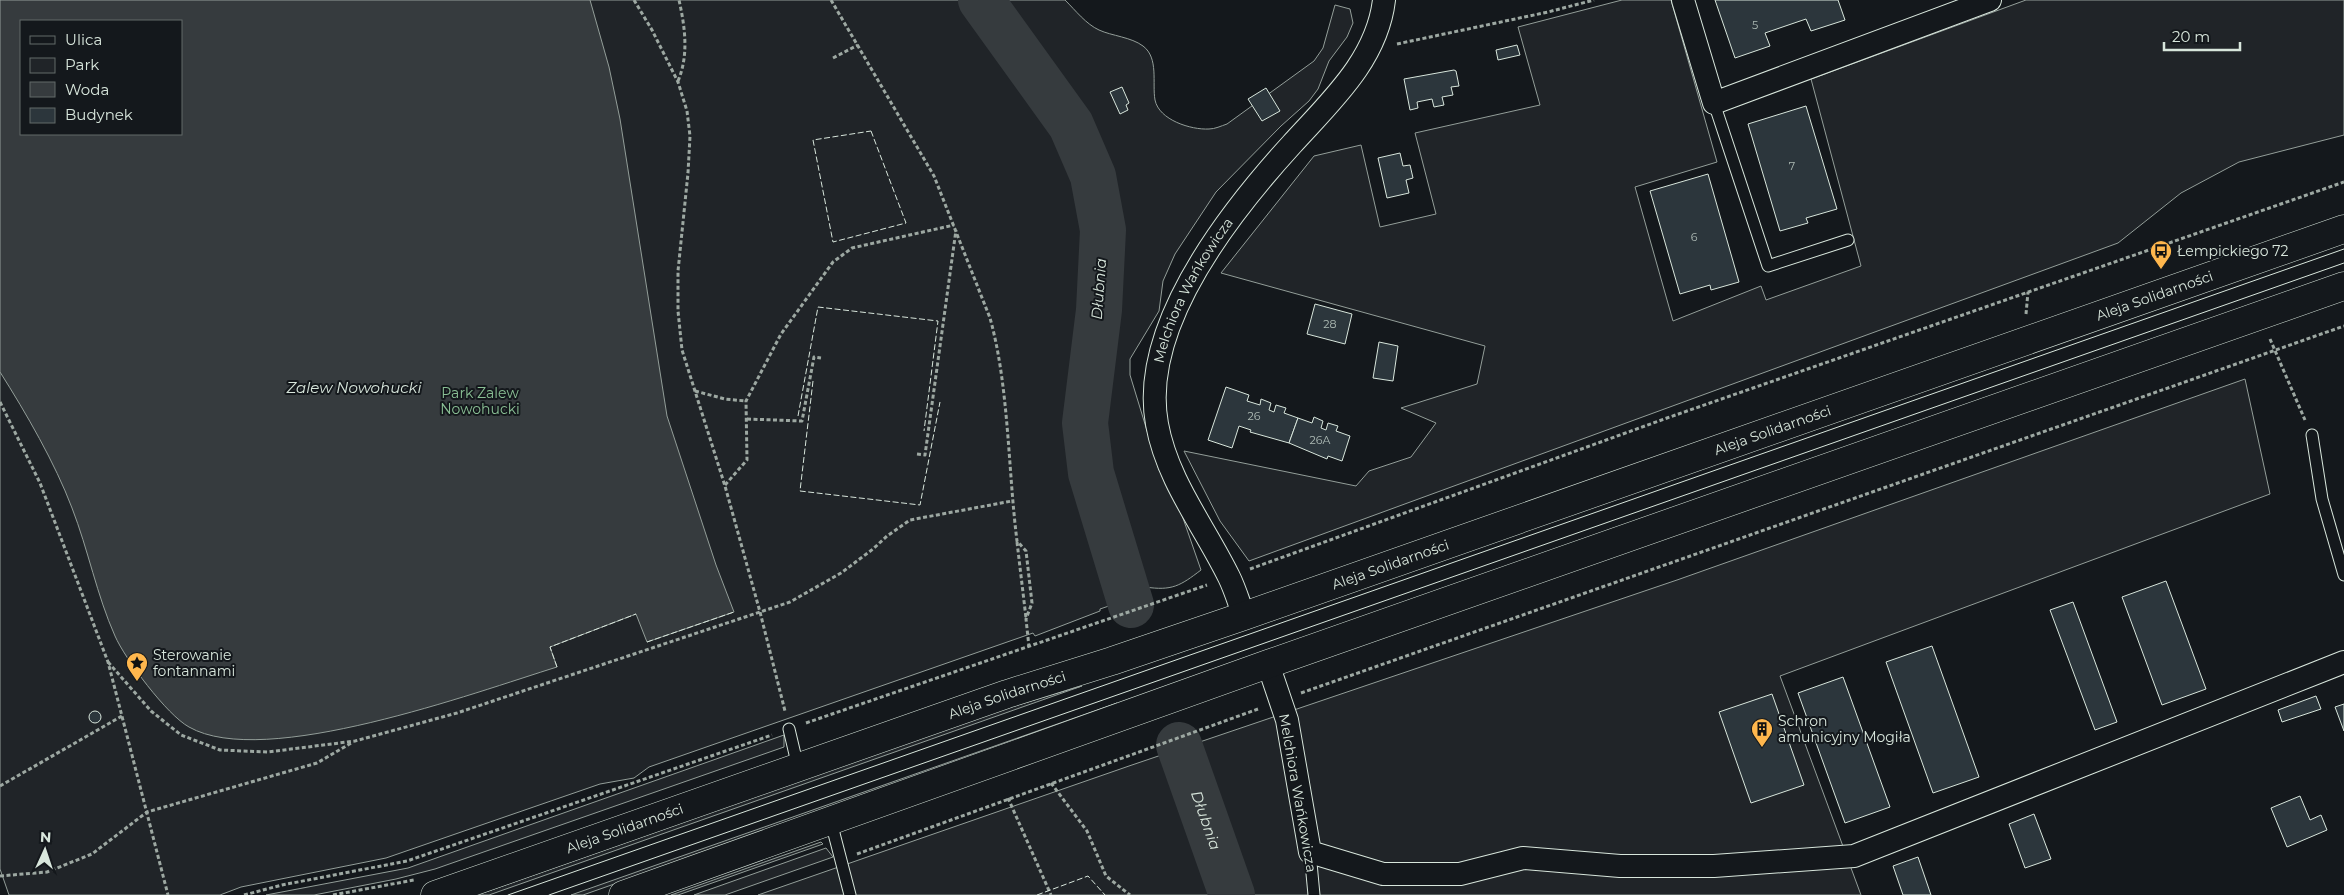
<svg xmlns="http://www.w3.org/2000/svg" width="2344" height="895" font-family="Montserrat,sans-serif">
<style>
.green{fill:#202428;stroke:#939e99;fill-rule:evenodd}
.water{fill:#363b3e;stroke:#939e99;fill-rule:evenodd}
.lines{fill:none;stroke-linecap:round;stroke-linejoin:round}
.river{stroke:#363b3e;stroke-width:46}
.building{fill:#2c363c;stroke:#d8e6dc}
.service-casing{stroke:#d8e6dc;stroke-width:13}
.minor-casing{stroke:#d8e6dc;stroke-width:24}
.tertiary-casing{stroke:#d8e6dc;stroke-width:29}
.path{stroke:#9da8a2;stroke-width:3;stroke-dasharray:4 2.5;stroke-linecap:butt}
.service{stroke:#14181c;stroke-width:11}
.minor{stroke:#14181c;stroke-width:22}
.tertiary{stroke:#14181c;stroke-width:28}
.tram{stroke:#d8e6dc;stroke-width:1}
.fence{stroke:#d8e6dc;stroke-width:1;stroke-dasharray:6 2.5;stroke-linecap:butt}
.labels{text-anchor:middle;stroke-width:4;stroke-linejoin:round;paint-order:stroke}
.number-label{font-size:11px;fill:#adbab4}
.poi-label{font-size:14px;fill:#d8e6dc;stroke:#14181c;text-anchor:start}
.street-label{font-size:14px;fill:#d8e6dc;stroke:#14181c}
.park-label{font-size:14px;fill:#8ac095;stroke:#14181c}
.water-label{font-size:15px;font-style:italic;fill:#d8e6dc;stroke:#14181c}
</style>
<rect width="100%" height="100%" fill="#14181c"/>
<g class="green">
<path d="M 0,0 L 1065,0 C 1076,11 1086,24 1099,30 C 1112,36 1131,37 1143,46 C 1159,58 1152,83 1155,100 C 1159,120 1191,130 1209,129 C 1215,129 1221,126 1227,124 L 1314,61 L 1323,48 L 1335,5 L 1350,9 L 1353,23 L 1347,37 L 1329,61 L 1318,89 L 1309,101 L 1281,126 L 1216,192 L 1175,254 L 1163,281 L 1159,311 L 1130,359 L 1130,375 L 1159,470 L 1176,498 L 1201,570 C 1180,586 1172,591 1145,587 L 1147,593 L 1100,609 L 1100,611 L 1035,636 L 1033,633 L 649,767 L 634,778 L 600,784 L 386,858 L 241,887 L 220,895 L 9,895 L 0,869 ZM 21,21 L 181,21 L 181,134 L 21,134 Z"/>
<path d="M 1622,0 L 1671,0 L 1717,162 L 1635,187 L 1673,321 L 1761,286 L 1766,300 L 1861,266 L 1811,79 L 2026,0 L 2344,0 L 2344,135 L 2239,162 L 2181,193 L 2118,243 L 1249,561 L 1220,521 L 1184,451 L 1356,486 L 1369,471 L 1411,457 L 1436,423 L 1401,408 L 1477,384 L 1485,346 L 1221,273 L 1314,156 L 1361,145 L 1380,227 L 1436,214 L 1415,133 L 1540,105 L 1518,27 Z"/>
<path d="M 2245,379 L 2270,494 L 1780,676 L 1861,895 L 758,895 L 1129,766 L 1677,580 Z"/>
<path d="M 1082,686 L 489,895 L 477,895 L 998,711 Z"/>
<path d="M 1117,703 L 1035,736 L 583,895 L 571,895 Z"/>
<path d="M 784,735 L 784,747 L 435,869 L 396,879 L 314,895 L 266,895 L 408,868 Z"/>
<path d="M 821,842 L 823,844 L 678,895 L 671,895 Z"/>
<path d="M 826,848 L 833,857 L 725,895 L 694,895 Z"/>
</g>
<path class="water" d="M 0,0 L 590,0 L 609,67 L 620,119 L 667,416 L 716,565 L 734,612 L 647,642 L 636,614 L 550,647 L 557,667 C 476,692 264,770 189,727 C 167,715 125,659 115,636 C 97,596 88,549 72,508 C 55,463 26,413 0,372 ZM 181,21 L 181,134 L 21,134 L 21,21 Z"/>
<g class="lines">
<g class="river">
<path d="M 981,0 L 1071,125 L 1093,176 L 1103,230 L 1099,310 L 1085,423 L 1091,473 L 1131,605"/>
<path id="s1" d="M 1179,745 L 1232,895"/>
</g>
</g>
<g class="building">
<path d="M 1715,0 L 1838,0 L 1845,20 L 1811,31 L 1806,19 L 1765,33 L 1770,46 L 1735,58 Z"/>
<path d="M 1517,45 L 1520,55 L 1498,60 L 1496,50 Z"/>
<path d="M 1454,70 L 1456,71 L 1459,86 L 1451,87 L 1453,95 L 1442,97 L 1444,105 L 1434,107 L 1432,99 L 1417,102 L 1418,108 L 1410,110 L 1404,79 Z"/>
<path d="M 1122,87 L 1129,103 L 1126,105 L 1128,110 L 1120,114 L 1110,92 Z"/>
<path d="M 1266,88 L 1280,111 L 1262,121 L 1248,99 Z"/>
<path d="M 1806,106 L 1837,209 L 1806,218 L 1808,223 L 1780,231 L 1748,124 Z"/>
<path d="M 1400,153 L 1403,166 L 1410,165 L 1413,178 L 1406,180 L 1409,193 L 1387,198 L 1378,158 Z"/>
<path d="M 1708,174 L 1739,282 L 1711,290 L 1710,285 L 1680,294 L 1650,191 Z"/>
<path d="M 1315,304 L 1352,314 L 1345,344 L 1307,334 Z"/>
<path d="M 1379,342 L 1398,346 L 1393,381 L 1373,378 Z"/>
<path d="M 1226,387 L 1249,395 L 1247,401 L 1260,405 L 1261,399 L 1271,403 L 1269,410 L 1274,412 L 1276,405 L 1286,408 L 1284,413 L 1298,418 L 1289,443 L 1250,432 L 1251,430 L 1239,426 L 1232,448 L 1208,440 Z"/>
<path d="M 1314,417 L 1323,421 L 1321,428 L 1326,430 L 1328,423 L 1338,426 L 1336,431 L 1350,436 L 1342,461 L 1328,456 L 1327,459 L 1289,443 L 1298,418 L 1312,423 Z"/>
<path d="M 2166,581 L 2206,689 L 2162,705 L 2122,597 Z"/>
<path d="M 2073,602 L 2117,722 L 2095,730 L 2050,610 Z"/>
<path d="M 1932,646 L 1979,777 L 1933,793 L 1886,662 Z"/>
<path d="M 1843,677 L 1890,807 L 1845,823 L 1798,693 Z"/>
<path d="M 1772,694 L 1804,785 L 1751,803 L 1719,712 Z"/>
<path d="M 2316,696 L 2321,709 L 2282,722 L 2278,710 Z"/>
<path d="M 2344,704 L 2344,731 L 2335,707 Z"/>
<circle cx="95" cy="717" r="6"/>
<path d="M 2300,796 L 2310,820 L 2321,815 L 2327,830 L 2287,847 L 2271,808 Z"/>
<path d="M 2034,814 L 2051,859 L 2025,868 L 2009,824 Z"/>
<path d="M 1918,857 L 1931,895 L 1903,895 L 1893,866 Z"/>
</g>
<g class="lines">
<g class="service-casing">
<g id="service">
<path d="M 1714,103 L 1768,266 L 1848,240"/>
<path d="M 2312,435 L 2322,499 L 2344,575"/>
<path d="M 789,729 L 798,767"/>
<path d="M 831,822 L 850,895"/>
<path d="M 1310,852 L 1314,895"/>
</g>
</g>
<g class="minor-casing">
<g id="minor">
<path d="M 1683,0 L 1714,103 L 1990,0"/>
<path id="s2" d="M 1244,616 C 1239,603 1235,589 1229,577 C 1204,526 1167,480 1157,424 C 1139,326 1230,212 1292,144 C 1330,102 1377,60 1384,0"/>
<path d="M 1268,664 L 1287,720 L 1310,852 L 1383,874 L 1460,874 L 1523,858 L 1620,866 L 1714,866 L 1854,856 L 2344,662"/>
</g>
</g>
<g class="tertiary-casing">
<g id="tertiary">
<path id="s3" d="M 435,895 L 1007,694 L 1112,661 L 1244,616 L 2344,229"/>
<path d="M 623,895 L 1268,664 L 2344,286"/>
</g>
</g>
<g class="path">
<path d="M 634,0 L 652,30 L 678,82 L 687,111 L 690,136 L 688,173 L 678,271 L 678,311 L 682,350 L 725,486 L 760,612 L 785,711"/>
<path d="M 831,0 L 934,176 L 990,318 C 1009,386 1008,470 1017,541 L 1026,551 L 1032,603 L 1026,619 L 1029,647"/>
<path d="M 1397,44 L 1548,12 L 1594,0"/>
<path d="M 833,58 L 858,45"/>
<path d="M 678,81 C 689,55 685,27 679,0"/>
<path d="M 2026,314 L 2028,292"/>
<path d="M 2270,339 L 2305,420"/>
<path d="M 695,391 L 725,399 L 746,401"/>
<path d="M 0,402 L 40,483 L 108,662 L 168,895"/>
<path d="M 747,419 L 802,421 L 814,357 L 821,358"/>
<path d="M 917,454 L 925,455 L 956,230"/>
<path d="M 725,485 L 747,460 L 746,401 L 781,334 L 833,262 L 852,248 L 954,225"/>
<path d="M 1017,542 L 1026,618"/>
<path d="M 1250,569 L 1667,418 L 2344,182"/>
<path d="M 108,662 L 151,711 L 181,735 L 220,750 L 268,752 L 355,741 L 457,713 L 790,602 L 841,573 L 873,549 L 887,536 L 910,520 L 1012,501"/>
<path d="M 1301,693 L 2344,326"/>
<path d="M 806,723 L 1207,585"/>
<path d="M 1051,783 L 1087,831 L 1106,876 L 1130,895"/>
<path d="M 0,786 L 122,716"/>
<path d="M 1008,798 L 1051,895"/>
<path d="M 857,854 L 1258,709"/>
<path d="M 0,876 L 47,872 L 92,854 L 147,812 L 317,763 L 353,742"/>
<path d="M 244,895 L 282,885 L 407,861 L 772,735"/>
<path d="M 333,895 L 414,880"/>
</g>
<use href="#service" class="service"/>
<use href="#minor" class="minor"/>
<use href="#tertiary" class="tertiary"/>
<g class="tram">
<path d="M 508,895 L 2344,249"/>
<path d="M 549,895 L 2344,263"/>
</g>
<g class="fence">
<path d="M 871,131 L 906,223 L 833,242 L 813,140 Z"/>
<path d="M 813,381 L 800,491 L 920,505 L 940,402"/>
<path d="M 798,416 L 818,307 L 938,321 L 924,431"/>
<path d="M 647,642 L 734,612"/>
<path d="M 557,667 L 550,647 L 636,614"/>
<path d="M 1037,895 L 1088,876 L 1105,895"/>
</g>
</g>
<defs>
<g id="bus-pin" transform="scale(1.125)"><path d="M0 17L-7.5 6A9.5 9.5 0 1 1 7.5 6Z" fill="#ffb74d" stroke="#14181c"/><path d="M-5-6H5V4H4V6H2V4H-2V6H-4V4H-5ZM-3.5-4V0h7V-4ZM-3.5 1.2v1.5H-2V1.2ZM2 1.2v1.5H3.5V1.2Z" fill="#111"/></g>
<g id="sight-pin" transform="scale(1.125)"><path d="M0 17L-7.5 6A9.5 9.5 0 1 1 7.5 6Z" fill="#ffb74d" stroke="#14181c"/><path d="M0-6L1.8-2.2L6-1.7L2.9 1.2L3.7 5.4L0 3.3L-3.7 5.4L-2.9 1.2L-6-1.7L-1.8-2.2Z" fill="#111"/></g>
<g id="building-pin" transform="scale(1.125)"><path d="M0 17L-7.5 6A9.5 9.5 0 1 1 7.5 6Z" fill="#ffb74d" stroke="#14181c"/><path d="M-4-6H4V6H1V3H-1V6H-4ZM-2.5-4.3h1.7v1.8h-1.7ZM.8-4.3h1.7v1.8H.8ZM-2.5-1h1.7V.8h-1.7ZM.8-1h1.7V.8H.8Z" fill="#111"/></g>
</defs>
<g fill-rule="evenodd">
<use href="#bus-pin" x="2161" y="251"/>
<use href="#sight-pin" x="137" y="663"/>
<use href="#building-pin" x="1762" y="729"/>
</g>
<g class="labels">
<g class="number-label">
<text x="1755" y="29">5</text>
<text x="1792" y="170">7</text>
<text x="1694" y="241">6</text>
<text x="1330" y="328">28</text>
<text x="1254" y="420">26</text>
<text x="1320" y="444">26A</text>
</g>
<g class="poi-label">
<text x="2177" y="256">Łempickiego 72</text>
<text x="153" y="660">Sterowanie<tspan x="153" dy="16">fontannami</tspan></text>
<text x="1778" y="726">Schron<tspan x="1778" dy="16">amunicyjny Mogiła</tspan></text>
</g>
<g class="street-label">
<text dy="5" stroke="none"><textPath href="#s2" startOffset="354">Melchiora Wańkowicza</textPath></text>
<text dy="5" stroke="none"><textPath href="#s3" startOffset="1821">Aleja Solidarności</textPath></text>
<text dy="5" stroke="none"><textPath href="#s3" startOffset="1416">Aleja Solidarności</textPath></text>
<text dy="5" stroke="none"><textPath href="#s3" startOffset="1011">Aleja Solidarności</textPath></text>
<text dy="5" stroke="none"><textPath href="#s3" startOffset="606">Aleja Solidarności</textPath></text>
<text transform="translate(1298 793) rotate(80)" y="5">Melchiora Wańkowicza</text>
<text dy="5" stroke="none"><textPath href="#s3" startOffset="201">Aleja Solidarności</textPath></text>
</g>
<g class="park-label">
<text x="480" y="398">Park Zalew<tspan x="480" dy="16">Nowohucki</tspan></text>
</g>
<g class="water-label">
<text transform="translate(1099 289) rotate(-86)" y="5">Dłubnia</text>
<text x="354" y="393">Zalew Nowohucki</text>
<text dy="5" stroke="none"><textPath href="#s1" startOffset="80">Dłubnia</textPath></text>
</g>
</g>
<rect x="20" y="20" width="162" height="115" fill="#14181c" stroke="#626a69"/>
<rect x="30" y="36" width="25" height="8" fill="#14181c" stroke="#626a69"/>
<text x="65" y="45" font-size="15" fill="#d8e6dc">Ulica</text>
<rect x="30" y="58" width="25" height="15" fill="#202428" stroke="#626a69"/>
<text x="65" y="70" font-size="15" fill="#d8e6dc">Park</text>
<rect x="30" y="82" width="25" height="15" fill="#363b3e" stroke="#626a69"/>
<text x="65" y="95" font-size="15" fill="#d8e6dc">Woda</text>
<rect x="30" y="108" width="25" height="15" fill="#2c363c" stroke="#626a69"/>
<text x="65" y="120" font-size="15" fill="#d8e6dc">Budynek</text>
<g transform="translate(45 850) rotate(3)" stroke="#14181c" stroke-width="4" paint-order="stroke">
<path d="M0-4L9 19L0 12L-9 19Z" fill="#d8e6dc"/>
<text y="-8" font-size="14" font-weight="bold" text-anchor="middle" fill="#d8e6dc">N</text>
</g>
<path d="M2164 42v8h76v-8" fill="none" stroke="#d8e6dc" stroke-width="2.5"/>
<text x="2172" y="42" font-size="15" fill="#d8e6dc" stroke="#14181c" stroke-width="4" paint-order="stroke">20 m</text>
</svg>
